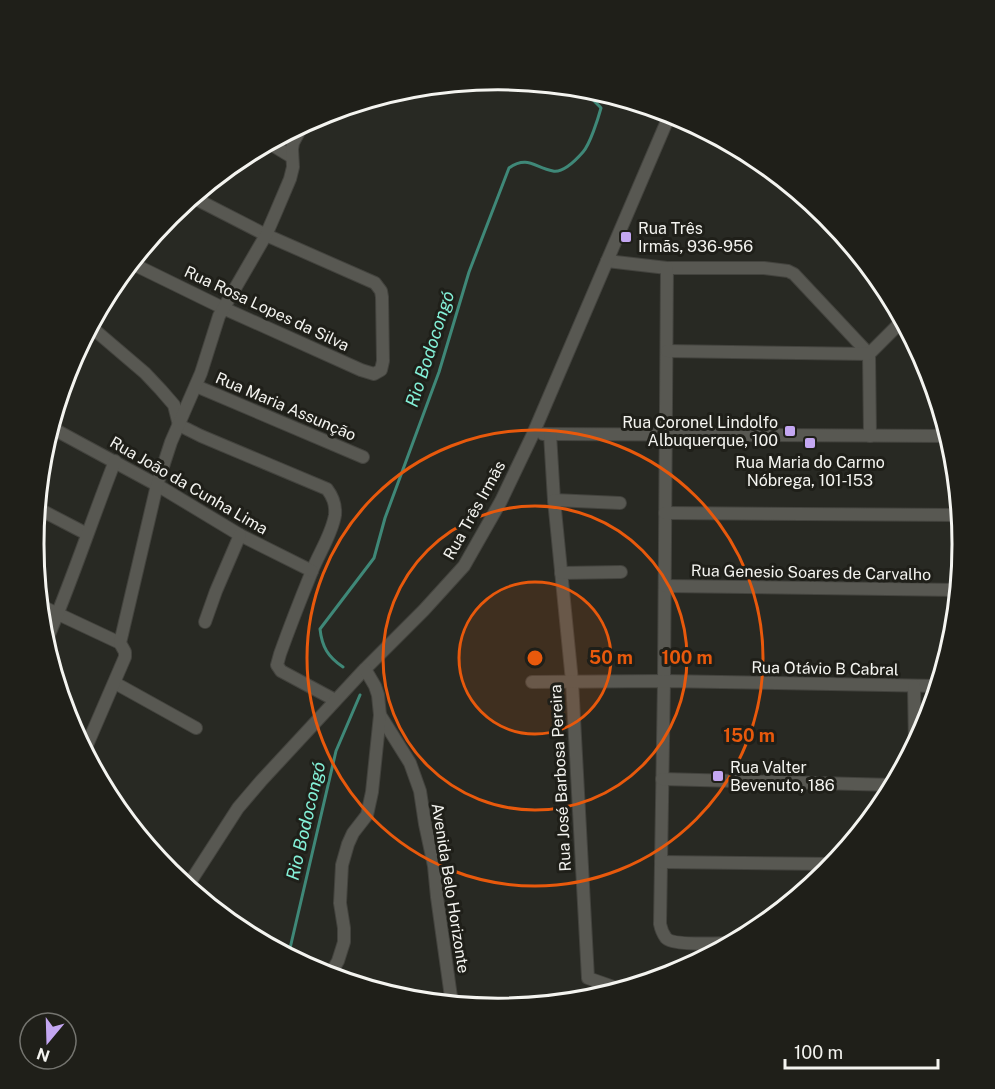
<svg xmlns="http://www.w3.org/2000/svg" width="995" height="1089" font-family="'Public Sans',sans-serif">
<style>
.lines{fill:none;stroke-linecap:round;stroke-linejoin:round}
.stream{stroke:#3f8878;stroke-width:3}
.minor-casing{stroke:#43433e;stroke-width:14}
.minor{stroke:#585852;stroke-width:12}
.ring{fill:none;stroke:#e8590c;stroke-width:3}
.poi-dot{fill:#c4a7f2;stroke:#1f1f19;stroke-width:2}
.labels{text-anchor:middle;stroke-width:6;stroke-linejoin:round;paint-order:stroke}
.poi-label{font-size:16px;fill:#f4f4f0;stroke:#1f1f19;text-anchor:start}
.street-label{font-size:16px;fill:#f4f4f0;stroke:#1f1f19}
.water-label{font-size:18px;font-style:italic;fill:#84f1d8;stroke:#1f1f19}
.rim{fill:none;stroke:#f4f4f0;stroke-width:3}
.centre{fill:#e8590c;stroke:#1f1f19;stroke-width:3}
.ring-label{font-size:18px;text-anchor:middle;font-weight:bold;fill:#e8590c;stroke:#1f1f19;stroke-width:6;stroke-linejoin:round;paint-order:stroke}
</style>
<rect width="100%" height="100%" fill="#282923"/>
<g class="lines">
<g class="stream">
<path d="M 343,667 C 328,657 322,647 320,629 L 374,558 L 385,518 L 439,372 L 469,272 L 509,168 C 528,155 535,168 553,171 C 564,173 576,160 583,152 C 590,144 598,119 601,108 C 596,102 588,97 586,89"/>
<path d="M 288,957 L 336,751 L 360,695"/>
</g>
<g class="minor-casing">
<g id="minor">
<path d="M 269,143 L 292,157"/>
<path d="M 607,261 L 667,268 L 764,268 L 788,271 L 794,274 L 869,354 L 870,436"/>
<path d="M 131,263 L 223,308 L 361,370 L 374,374 L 381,370 L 383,361 L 382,297 L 381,291 L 375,283 L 266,235 L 192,197"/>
<path d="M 667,268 L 664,681 L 660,924 C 661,929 663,934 666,938 C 673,946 719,943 732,943"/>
<path d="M 90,326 L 145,373 L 161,390 L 174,405 L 179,425 L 201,436 L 327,489 C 333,497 336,504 335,515 C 332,534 319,553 312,571 C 301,598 290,626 280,654 L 277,665 L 281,671 L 335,700"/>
<path d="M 667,351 L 869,354 L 902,321"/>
<path d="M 196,386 L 363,457"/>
<path d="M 50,427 L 157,485 L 240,535 L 312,571"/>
<path d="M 543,434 L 948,436"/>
<path d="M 550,434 L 554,500 L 572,681 L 588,978 L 622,990"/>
<path d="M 554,500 L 620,503"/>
<path d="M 37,508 L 87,534"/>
<path d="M 665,513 L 959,515"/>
<path d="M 561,573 L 621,572"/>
<path d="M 665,586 L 958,590"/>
<path d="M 39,605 L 120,643"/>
<path d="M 205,622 L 216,591 L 240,535"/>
<path d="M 45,644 C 71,584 91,522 115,461"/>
<path d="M 532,682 L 664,681 L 938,686"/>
<path d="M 115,683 L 196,728"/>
<path d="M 914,686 L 915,744"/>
<path d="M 380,715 L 410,763 L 420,791 L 425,824 L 434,866 L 437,897 L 452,1004"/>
<path d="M 84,752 L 125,657 L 125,652 L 120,643 L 157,485 L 171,442 L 201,373 L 219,316 L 266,235 L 276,212 L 290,179 L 293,167 L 292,149 L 293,143 L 303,124"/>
<path d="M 662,779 L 893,785"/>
<path d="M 661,862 L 833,864"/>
<path d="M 187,887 L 238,808 L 261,781 L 362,672 L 424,610 L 464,566 L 501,501 L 533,434 L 670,114"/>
<path d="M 329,976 L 338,961 L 344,942 L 344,928 L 340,903 L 342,865 L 348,844 L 353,833 L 367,815 L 372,792 L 380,715 L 378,695 L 375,686 L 365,669"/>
</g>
</g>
<use href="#minor" class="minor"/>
</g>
<circle cx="535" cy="658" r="76" fill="#e8590c" fill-opacity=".12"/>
<g class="ring">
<circle cx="535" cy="658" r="76"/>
<circle cx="535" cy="658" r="152"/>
<circle cx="535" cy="658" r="228"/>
</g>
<g class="poi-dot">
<rect x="620" y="231" width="12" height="12" rx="3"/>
<rect x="784" y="425" width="12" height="12" rx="3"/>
<rect x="804" y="437" width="12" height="12" rx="3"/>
<rect x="712" y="770" width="12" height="12" rx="3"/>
</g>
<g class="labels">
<g class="poi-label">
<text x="638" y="234">Rua Três<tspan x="638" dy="18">Irmãs, 936-956</tspan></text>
<text x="778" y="428" text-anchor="end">Rua Coronel Lindolfo<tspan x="778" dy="18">Albuquerque, 100</tspan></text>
<text x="810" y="468" text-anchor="middle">Rua Maria do Carmo<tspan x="810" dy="18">Nóbrega, 101-153</tspan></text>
<text x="730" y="773">Rua Valter<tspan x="730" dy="18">Bevenuto, 186</tspan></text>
</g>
<g class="street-label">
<text transform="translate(267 308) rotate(25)" y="6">Rua Rosa Lopes da Silva</text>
<text transform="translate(286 406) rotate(23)" y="6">Rua Maria Assunção</text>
<text transform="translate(189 485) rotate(30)" y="6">Rua João da Cunha Lima</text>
<text transform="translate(474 510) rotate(-61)" y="6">Rua Três Irmãs</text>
<text transform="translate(811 572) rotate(1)" y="6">Rua Genesio Soares de Carvalho</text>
<text transform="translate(825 668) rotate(1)" y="6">Rua Otávio B Cabral</text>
<text transform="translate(560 778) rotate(-93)" y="6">Rua José Barbosa Pereira</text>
<text transform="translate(451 888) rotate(81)" y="6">Avenida Belo Horizonte</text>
</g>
<g class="water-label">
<text transform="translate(430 349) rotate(-72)" y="6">Rio Bodocongó</text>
<text transform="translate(306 821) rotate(-77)" y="6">Rio Bodocongó</text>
</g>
</g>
<path d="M0 0H995V1089H0ZM44 544a454 454 0 1 1 908 0a454 454 0 1 1-908 0Z" fill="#1f1f19" fill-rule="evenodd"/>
<path class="rim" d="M44 544a454 454 0 1 1 908 0a454 454 0 1 1-908 0Z"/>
<circle cx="535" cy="658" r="9" class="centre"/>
<g class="ring-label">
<text x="611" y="664">50 m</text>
<text x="687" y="664">100 m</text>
<text x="749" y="742">150 m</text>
</g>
<g transform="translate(48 1041) rotate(199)"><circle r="28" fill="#1f1f19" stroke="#74746f" stroke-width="1.5"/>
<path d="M0-4.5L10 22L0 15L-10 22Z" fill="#c4a7f2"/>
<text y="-9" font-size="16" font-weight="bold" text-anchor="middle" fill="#f4f4f0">N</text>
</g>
<path d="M785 1059v9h153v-9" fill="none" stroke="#f4f4f0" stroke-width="3"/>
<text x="794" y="1059" font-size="18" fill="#f4f4f0" stroke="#1f1f19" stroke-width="4.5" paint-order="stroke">100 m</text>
</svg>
